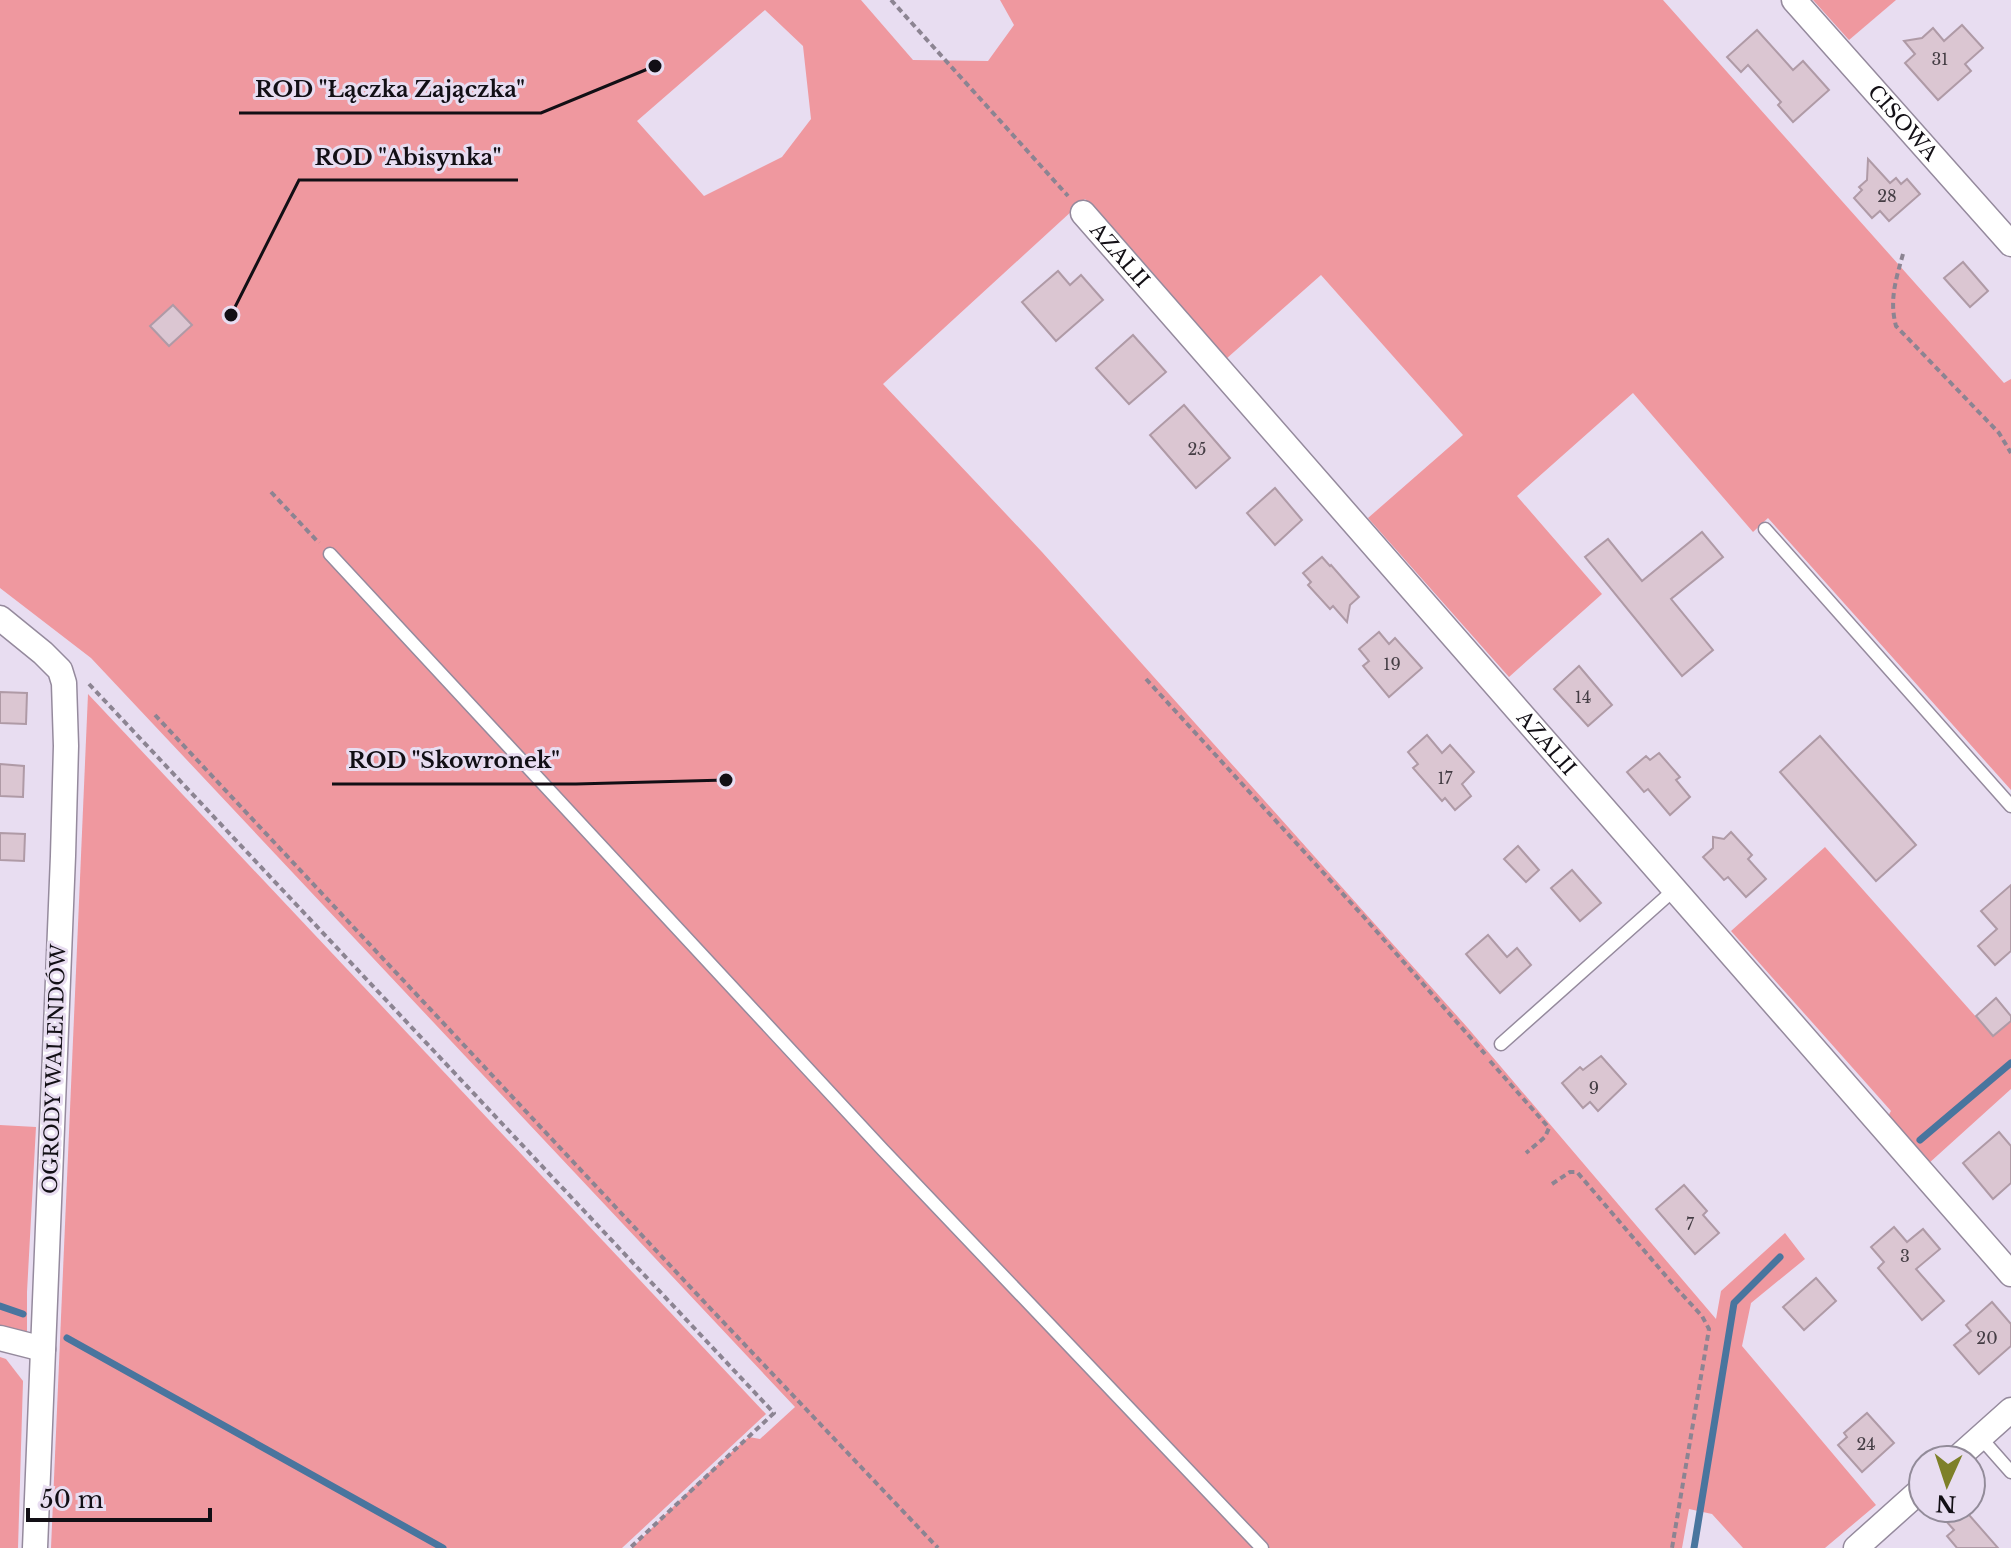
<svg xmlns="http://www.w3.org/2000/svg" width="2011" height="1548" font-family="'Libre Baskerville',serif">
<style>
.green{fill:#ef989f;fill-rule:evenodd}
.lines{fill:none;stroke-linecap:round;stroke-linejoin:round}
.stream{stroke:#49759e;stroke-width:7}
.building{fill:#dbc6d2;stroke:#af9aa6;stroke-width:2}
.lane-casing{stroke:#958a9d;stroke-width:15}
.street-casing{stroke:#958a9d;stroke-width:27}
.path{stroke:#8c8492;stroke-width:4;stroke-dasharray:6 4;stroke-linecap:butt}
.lane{stroke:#fff;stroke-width:12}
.street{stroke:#fff;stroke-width:24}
.labels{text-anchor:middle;stroke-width:6;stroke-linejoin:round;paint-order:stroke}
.number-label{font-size:16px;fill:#443d44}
.street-label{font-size:20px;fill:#120f15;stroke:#e8ddf1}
.leader{fill:none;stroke:#120f15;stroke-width:3}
.callout-dot{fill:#120f15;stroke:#e8ddf1;stroke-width:3}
.callout-label{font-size:22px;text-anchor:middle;font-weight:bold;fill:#120f15;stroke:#e8ddf1;stroke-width:6;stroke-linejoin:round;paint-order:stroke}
</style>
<rect width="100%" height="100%" fill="#e8ddf1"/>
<g class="green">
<path d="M 0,0 L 861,0 L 913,60 L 988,61 L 1014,25 L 1000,0 L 1663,0 L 2004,383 L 2011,379 L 2011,790 L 1768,518 L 1753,532 L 1633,393 L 1517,496 L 1602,594 L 1509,677 L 1368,518 L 1463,435 L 1321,275 L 1226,359 L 1085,199 L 883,384 L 1042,552 L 1467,1027 L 1716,1319 L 1721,1291 L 1785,1233 L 1805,1259 L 1751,1303 L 1742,1346 L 1876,1505 L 1825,1548 L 1743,1548 L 1712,1514 L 1689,1509 L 1682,1548 L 632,1548 L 694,1486 L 744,1441 L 749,1437 L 760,1439 L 795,1407 L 91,658 L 0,588 ZM 765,10 L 803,46 L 811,119 L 782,157 L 704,196 L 637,121 Z"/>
<path d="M 1813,0 L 1896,0 L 1849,40 Z"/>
<path d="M 88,694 L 766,1414 L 622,1548 L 51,1548 Z"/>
<path d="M 1825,847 L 1993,1036 L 2011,1021 L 2011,1089 L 1928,1164 L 1887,1118 L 1891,1111 L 1731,931 Z"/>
<path d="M 0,1125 L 36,1127 L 27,1292 L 27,1332 L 0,1326 Z"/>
<path d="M 0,1357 L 6,1359 L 23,1381 L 18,1548 L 0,1548 Z"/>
</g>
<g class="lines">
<g class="stream">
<path d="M 1920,1140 L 2011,1063"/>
<path d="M 0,1306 L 23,1314"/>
<path d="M 67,1338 L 443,1548"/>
<path d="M 1694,1548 L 1734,1303 L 1780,1257"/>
</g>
</g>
<g class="building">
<path d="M 1962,25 L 1983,48 L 1965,64 L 1971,71 L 1938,100 L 1905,63 L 1915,54 L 1904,41 L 1922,38 L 1933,28 L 1944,41 Z"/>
<path d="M 1757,30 L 1793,70 L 1803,61 L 1829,90 L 1793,122 L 1778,105 L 1781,102 L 1748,65 L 1741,72 L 1727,57 Z"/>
<path d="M 1868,159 L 1890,183 L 1896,178 L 1901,184 L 1907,179 L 1920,194 L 1889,221 L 1880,211 L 1872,218 L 1854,198 L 1862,190 L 1859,187 L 1867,180 Z"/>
<path d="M 1963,262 L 1988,291 L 1970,307 L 1944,278 Z"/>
<path d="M 1058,271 L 1070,285 L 1081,275 L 1103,300 L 1056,341 L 1022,302 Z"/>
<path d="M 173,305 L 192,325 L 169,346 L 150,326 Z"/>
<path d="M 1133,335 L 1166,372 L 1129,404 L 1096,368 Z"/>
<path d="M 1184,405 L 1230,458 L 1196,488 L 1150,435 Z"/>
<path d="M 1275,488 L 1302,520 L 1275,545 L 1247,513 Z"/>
<path d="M 1702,532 L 1723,557 L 1671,599 L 1713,650 L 1682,676 L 1585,557 L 1608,539 L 1642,581 Z"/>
<path d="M 1322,557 L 1330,566 L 1331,565 L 1359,597 L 1350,605 L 1347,622 L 1333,606 L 1330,609 L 1308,585 L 1311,582 L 1303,573 Z"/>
<path d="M 1379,632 L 1389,644 L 1395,638 L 1422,668 L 1389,697 L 1363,666 L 1369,661 L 1359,649 Z"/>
<path d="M 1579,666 L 1612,705 L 1588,726 L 1554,689 Z"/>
<path d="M 0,692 L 27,693 L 26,724 L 0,723 Z"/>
<path d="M 1427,735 L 1442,753 L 1450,745 L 1474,772 L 1462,784 L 1471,796 L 1455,810 L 1445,798 L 1442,801 L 1413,768 L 1418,764 L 1408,752 Z"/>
<path d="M 1820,736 L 1916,845 L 1876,881 L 1780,772 Z"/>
<path d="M 1659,753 L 1680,777 L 1676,780 L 1690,797 L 1670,815 L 1648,789 L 1644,792 L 1627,772 L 1646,756 L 1650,760 Z"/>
<path d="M 0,764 L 24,766 L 23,797 L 0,796 Z"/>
<path d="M 1731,832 L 1752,855 L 1748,859 L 1766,879 L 1746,897 L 1728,877 L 1724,880 L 1703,857 L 1713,848 L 1713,837 L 1724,839 Z"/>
<path d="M 0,833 L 25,834 L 24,861 L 0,860 Z"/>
<path d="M 1518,846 L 1539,870 L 1526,882 L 1504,859 Z"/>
<path d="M 1572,870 L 1601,903 L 1580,921 L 1551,888 Z"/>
<path d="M 2011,885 L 2011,951 L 1995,965 L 1978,946 L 1997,929 L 1981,911 Z"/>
<path d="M 1488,935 L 1507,957 L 1517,948 L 1531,965 L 1500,993 L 1466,954 Z"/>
<path d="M 1996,998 L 2011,1016 L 2011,1021 L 1993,1036 L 1976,1016 Z"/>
<path d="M 1601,1056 L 1626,1084 L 1598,1111 L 1590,1102 L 1583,1108 L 1562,1083 L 1580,1067 L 1583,1070 Z"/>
<path d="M 1999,1132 L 2011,1146 L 2011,1183 L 1993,1199 L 1963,1163 Z"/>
<path d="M 1684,1185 L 1707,1211 L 1703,1215 L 1719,1233 L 1695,1254 L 1656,1209 Z"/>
<path d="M 1894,1227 L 1907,1242 L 1923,1229 L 1940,1249 L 1916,1269 L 1944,1301 L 1922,1320 L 1878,1268 L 1884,1262 L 1871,1247 Z"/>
<path d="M 1816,1278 L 1836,1301 L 1804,1330 L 1783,1307 Z"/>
<path d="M 1992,1302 L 2011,1324 L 2011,1346 L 1979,1374 L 1954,1345 L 1971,1331 L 1966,1325 Z"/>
<path d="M 1867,1413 L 1894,1443 L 1862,1472 L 1838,1445 L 1847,1437 L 1844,1433 Z"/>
<path d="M 1961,1508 L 1963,1508 L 1998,1548 L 1957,1548 L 1947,1536 L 1954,1530 L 1946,1521 Z"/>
</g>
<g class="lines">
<g class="lane-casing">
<g id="lane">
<path d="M 1765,529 L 2011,806"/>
<path d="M 330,554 L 883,1150 L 1262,1548"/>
<path d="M 1501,1044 L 1675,889"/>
<path d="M 1980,1437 L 2011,1472"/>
</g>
</g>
<g class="street-casing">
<g id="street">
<path id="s1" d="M 1794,0 L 2011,244"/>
<path id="s2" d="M 1083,213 L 2011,1274"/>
<path d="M 0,618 L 43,653 L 60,670 L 64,683 L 66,746 L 63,856 L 35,1548"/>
<path d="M 0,1338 L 43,1349"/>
<path d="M 1955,1460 L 2011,1410"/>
<path d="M 1856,1548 L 1923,1488"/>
</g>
</g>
<g class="path">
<path d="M 891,0 L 1068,196"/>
<path d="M 1903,254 C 1896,279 1889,300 1896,326 L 1999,433 L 2011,453"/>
<path d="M 271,492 L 319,543"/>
<path d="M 1146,679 L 1363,916 L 1485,1054"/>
<path d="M 89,684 L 774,1413 L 630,1548"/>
<path d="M 155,715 L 709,1307 L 938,1548"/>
<path d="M 1490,1061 L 1549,1128 L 1545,1137 L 1526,1153"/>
<path d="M 1552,1184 L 1570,1172 L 1577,1172 L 1677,1289 L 1702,1316 L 1709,1329 L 1672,1548"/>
</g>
<use href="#lane" class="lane"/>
<use href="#street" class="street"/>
</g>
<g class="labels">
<g class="number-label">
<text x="1940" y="65">31</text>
<text x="1887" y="202">28</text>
<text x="1197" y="455">25</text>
<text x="1392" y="670">19</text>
<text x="1583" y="703">14</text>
<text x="1445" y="784">17</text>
<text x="1594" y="1094">9</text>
<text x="1690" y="1230">7</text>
<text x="1905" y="1262">3</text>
<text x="1987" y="1344">20</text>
<text x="1866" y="1450">24</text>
</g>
<g class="street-label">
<text dy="7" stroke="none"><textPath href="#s1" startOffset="164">CISOWA</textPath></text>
<text dy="7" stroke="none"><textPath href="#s2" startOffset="56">AZALII</textPath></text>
<text dy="7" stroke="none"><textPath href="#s2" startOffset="704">AZALII</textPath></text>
<text transform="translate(54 1069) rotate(-88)" y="7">OGRODY WALENDÓW</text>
</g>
</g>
<path class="leader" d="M655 66L541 113H239M231 315L299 180H518M726 780L576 784H332"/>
<g class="callout-dot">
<circle cx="655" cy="66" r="8"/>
<circle cx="231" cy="315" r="8"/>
<circle cx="726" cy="780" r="8"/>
</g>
<g class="callout-label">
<text x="390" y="97">ROD "Łączka Zajączka"</text>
<text x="408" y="165">ROD "Abisynka"</text>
<text x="454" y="768">ROD "Skowronek"</text>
</g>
<g transform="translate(1947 1484) rotate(183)"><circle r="38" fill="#e8ddf1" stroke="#928b99" stroke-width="2"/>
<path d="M0-6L14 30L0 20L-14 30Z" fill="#7e8029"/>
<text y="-12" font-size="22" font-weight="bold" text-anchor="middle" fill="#120f15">N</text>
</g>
<path d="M28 1508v12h182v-12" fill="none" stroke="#120f15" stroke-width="4"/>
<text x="40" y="1508" font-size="24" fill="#120f15" stroke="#e8ddf1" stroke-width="6" paint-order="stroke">50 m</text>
</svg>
